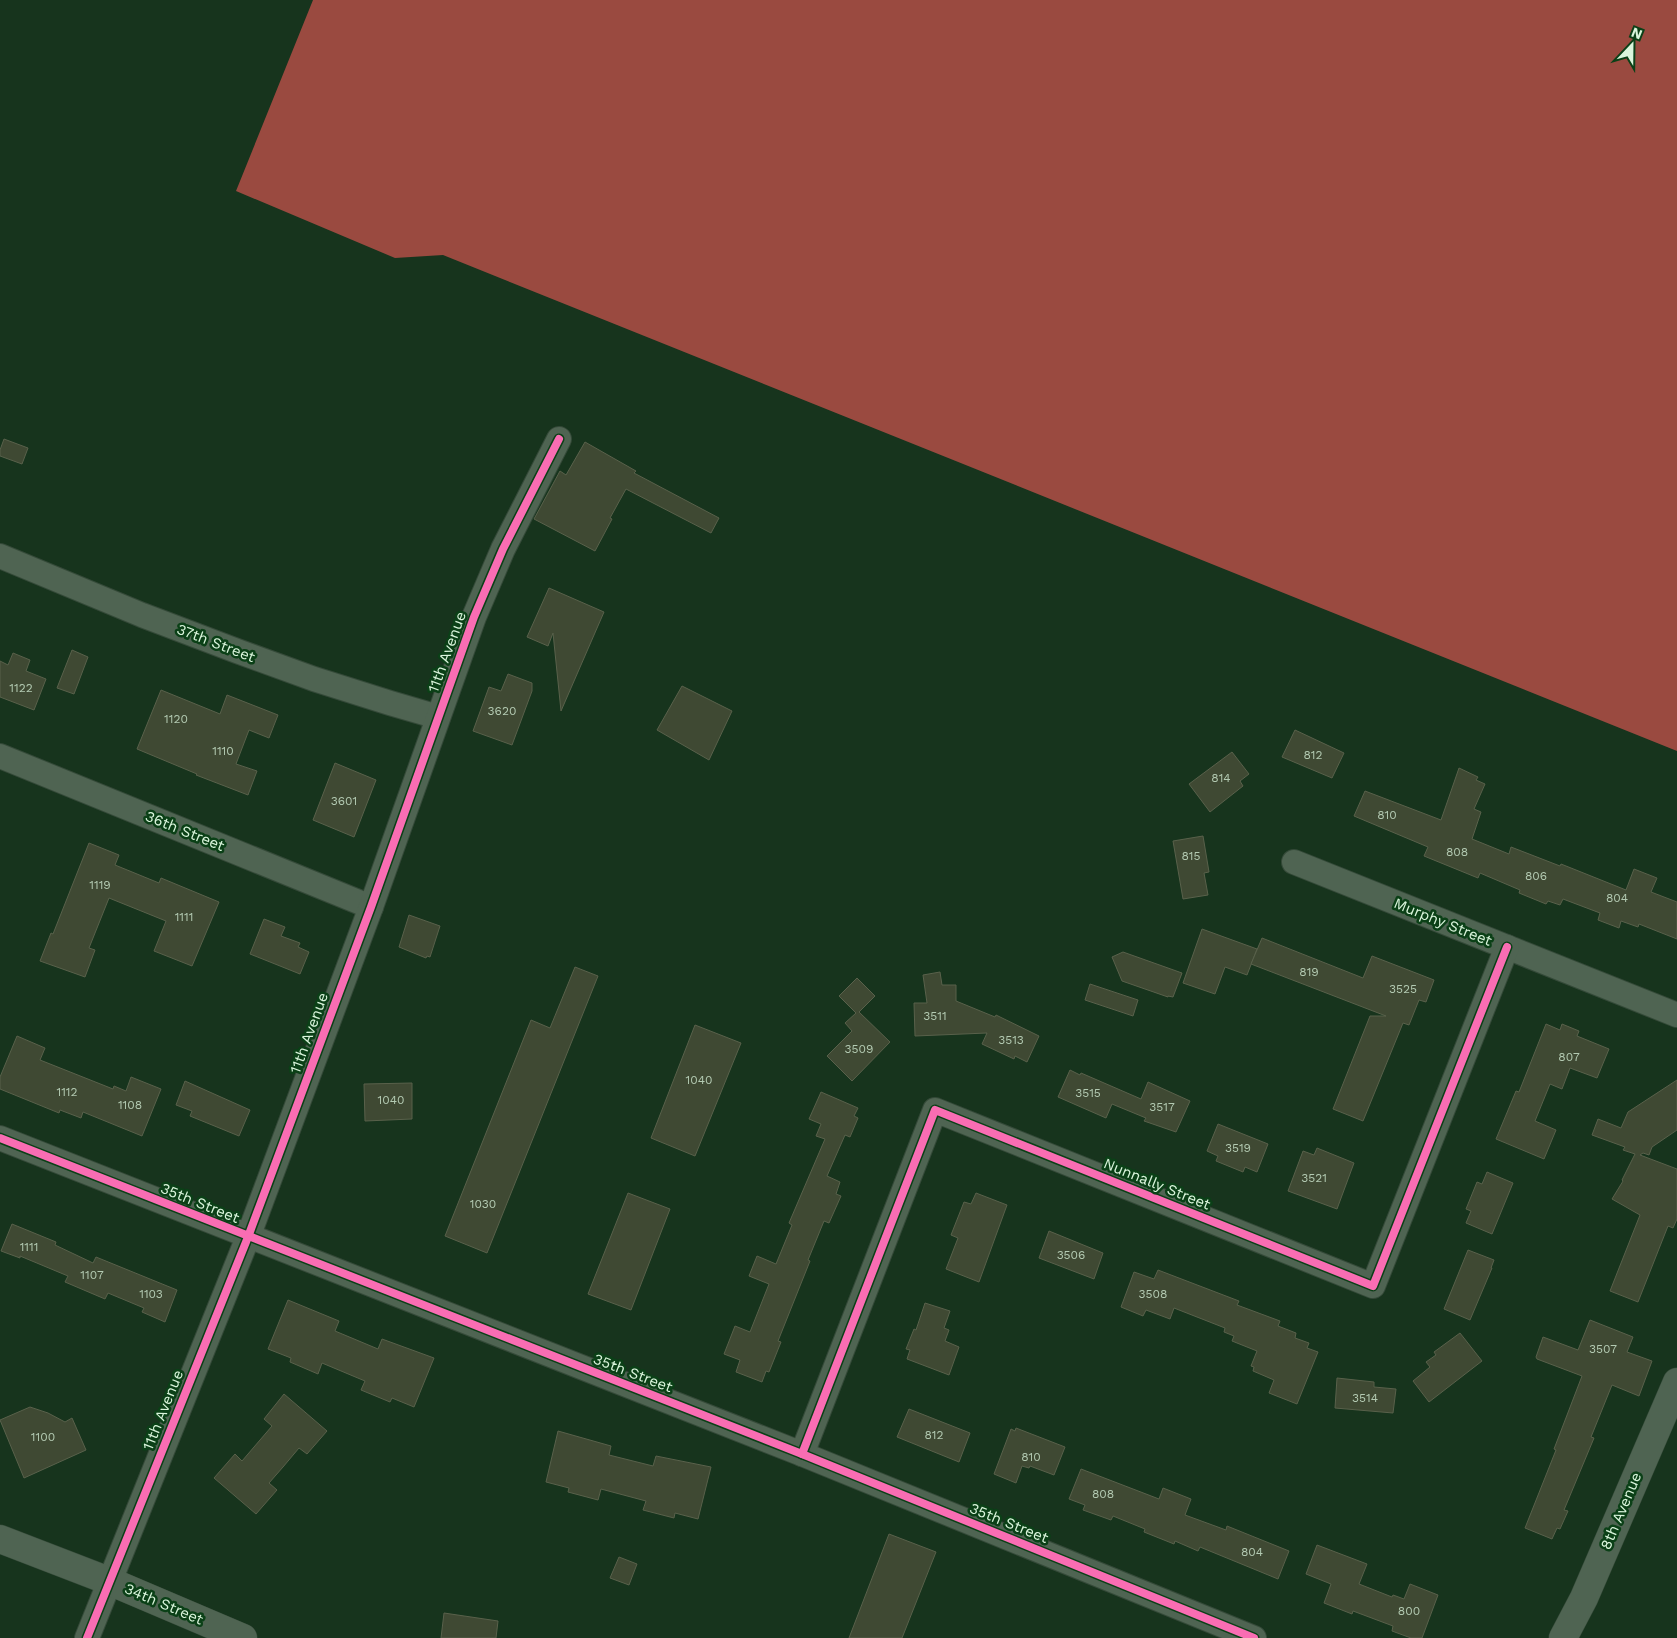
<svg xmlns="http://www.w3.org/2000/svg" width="1677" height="1638" font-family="'Work Sans',sans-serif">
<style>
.forest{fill:#9a4a40}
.building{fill:#3f4933;stroke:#59614b}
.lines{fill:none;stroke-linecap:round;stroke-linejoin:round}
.street-casing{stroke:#354a39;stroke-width:26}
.secondary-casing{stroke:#354a39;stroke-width:29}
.street{stroke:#4f6452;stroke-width:24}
.secondary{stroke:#4f6452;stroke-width:28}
.cycleway-casing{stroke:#0b4017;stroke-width:11}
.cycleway{stroke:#f96db3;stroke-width:8}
.labels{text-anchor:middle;stroke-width:5;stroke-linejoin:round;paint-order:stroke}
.number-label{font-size:12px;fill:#b3cab2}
.street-label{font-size:15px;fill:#daf5dc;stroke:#0b4017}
</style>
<rect width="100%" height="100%" fill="#17341d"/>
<path class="forest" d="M 313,0 L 1677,0 L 1677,751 L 443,255 L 395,258 L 236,191 Z"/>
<g class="building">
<path d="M 4,439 L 28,448 L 22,464 L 0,456 L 0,450 Z"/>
<path d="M 585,442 L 636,471 L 634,473 L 719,518 L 711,533 L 626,489 L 610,518 L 612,519 L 595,551 L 534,519 L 560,471 L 566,475 Z"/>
<path d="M 549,588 L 604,612 L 561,711 L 553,633 L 548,646 L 527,637 Z"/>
<path d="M 72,650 L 88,657 L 74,694 L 57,688 Z"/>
<path d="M 13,653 L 30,660 L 26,671 L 46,679 L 34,710 L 0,697 L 0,661 L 8,665 Z"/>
<path d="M 508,674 L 532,683 L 532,691 L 512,745 L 473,731 L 489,687 L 501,691 Z"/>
<path d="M 682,686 L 732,711 L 709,760 L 657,730 Z"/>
<path d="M 161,690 L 220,714 L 227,695 L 278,715 L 269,738 L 249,730 L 236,764 L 257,771 L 248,795 L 196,775 L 197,774 L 137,749 Z"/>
<path d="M 1295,730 L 1344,753 L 1332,778 L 1282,757 Z"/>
<path d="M 1232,752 L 1249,774 L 1240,781 L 1243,786 L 1210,812 L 1189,784 Z"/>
<path d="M 335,763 L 376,780 L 354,837 L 313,820 Z"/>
<path d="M 1459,768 L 1478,777 L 1476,780 L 1485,784 L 1474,809 L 1481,812 L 1472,839 L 1509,854 L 1511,847 L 1560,866 L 1561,864 L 1626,890 L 1634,869 L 1657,878 L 1651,892 L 1677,902 L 1677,939 L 1639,924 L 1638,927 L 1621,921 L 1619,928 L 1598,920 L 1600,913 L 1563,899 L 1560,905 L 1548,901 L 1546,904 L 1519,893 L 1520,890 L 1480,873 L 1478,878 L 1424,856 L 1428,847 L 1354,816 L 1365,791 L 1441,820 Z"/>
<path d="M 1203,836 L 1209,872 L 1204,873 L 1208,895 L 1183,899 L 1173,841 Z"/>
<path d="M 89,843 L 119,855 L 115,865 L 159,883 L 161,878 L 219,902 L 192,966 L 154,951 L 166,921 L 109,898 L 89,948 L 95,950 L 85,977 L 40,961 L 51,933 L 53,934 Z"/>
<path d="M 409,915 L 440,926 L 430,957 L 427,956 L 426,958 L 399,947 Z"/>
<path d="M 264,919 L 285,927 L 281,936 L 300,943 L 298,947 L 309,952 L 300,974 L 250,954 Z"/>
<path d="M 1202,929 L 1257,949 L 1247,975 L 1225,967 L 1215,994 L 1183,983 Z"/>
<path d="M 1262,938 L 1363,978 L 1372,956 L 1434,980 L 1426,1002 L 1419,1000 L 1409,1025 L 1403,1023 L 1363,1121 L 1333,1109 L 1370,1016 L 1386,1016 L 1251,964 Z"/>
<path d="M 1123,952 L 1182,973 L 1173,997 L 1168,996 L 1168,997 L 1122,981 L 1112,957 Z"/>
<path d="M 575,967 L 598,976 L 487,1253 L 445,1236 L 531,1020 L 550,1028 Z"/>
<path d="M 940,972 L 942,985 L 956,985 L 956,1001 L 995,1017 L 996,1015 L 1039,1036 L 1027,1062 L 1015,1056 L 1014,1059 L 982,1044 L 987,1033 L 915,1036 L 914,1003 L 927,1003 L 923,975 Z"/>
<path d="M 857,978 L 875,996 L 859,1012 L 890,1042 L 852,1081 L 827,1056 L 852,1031 L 845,1023 L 856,1013 L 839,996 Z"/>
<path d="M 1090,984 L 1138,1000 L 1133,1016 L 1085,1000 Z"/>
<path d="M 1546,1024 L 1560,1030 L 1562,1024 L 1579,1031 L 1577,1036 L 1609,1049 L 1597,1078 L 1570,1068 L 1562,1089 L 1550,1084 L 1535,1121 L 1556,1130 L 1544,1159 L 1496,1139 L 1516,1091 L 1519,1092 Z"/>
<path d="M 695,1025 L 741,1043 L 695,1156 L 651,1138 Z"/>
<path d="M 17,1036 L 45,1048 L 40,1060 L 113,1089 L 114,1086 L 126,1091 L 131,1077 L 161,1089 L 142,1136 L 83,1112 L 81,1118 L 60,1110 L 59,1113 L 0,1089 L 0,1077 Z"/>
<path d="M 1070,1070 L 1080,1075 L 1081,1073 L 1141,1099 L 1148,1082 L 1190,1101 L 1176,1132 L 1144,1121 L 1146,1118 L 1112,1104 L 1106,1118 L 1058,1097 Z"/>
<path d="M 1677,1080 L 1677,1130 L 1652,1147 L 1649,1155 L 1643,1153 L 1640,1155 L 1677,1169 L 1677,1219 L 1673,1228 L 1668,1226 L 1638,1302 L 1610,1291 L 1640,1215 L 1612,1199 L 1623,1181 L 1622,1180 L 1635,1154 L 1623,1150 L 1625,1147 L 1592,1135 L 1598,1119 L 1621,1128 L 1628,1112 Z"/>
<path d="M 185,1081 L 250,1110 L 239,1136 L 190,1116 L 192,1111 L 176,1105 Z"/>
<path d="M 412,1083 L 412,1119 L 365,1121 L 364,1084 Z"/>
<path d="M 821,1092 L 858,1108 L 854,1116 L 858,1118 L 850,1137 L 845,1135 L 827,1176 L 840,1182 L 836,1194 L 841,1196 L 829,1223 L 824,1221 L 808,1260 L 810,1261 L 778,1341 L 781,1342 L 769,1372 L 766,1371 L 762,1382 L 736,1372 L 740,1360 L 724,1354 L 735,1326 L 750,1332 L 769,1284 L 749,1276 L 757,1256 L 776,1264 L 792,1225 L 789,1223 L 825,1139 L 816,1136 L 821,1124 L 809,1119 Z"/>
<path d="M 1218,1124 L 1268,1144 L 1257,1172 L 1245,1167 L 1243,1172 L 1216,1161 L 1218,1156 L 1207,1151 Z"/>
<path d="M 1317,1148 L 1354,1163 L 1337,1209 L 1288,1191 L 1303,1151 L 1314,1155 Z"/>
<path d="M 1487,1172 L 1513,1183 L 1492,1234 L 1466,1223 L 1471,1211 L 1466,1209 L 1477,1182 L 1482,1184 Z"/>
<path d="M 628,1193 L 670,1209 L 631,1310 L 588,1294 Z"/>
<path d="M 976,1193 L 1007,1205 L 979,1282 L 946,1269 L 958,1238 L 951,1235 L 964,1202 L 971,1204 Z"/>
<path d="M 12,1224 L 56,1242 L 55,1245 L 93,1263 L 96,1257 L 177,1290 L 165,1322 L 142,1312 L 144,1308 L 108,1293 L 105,1299 L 65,1282 L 68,1276 L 20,1256 L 20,1258 L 1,1251 Z"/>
<path d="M 1049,1231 L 1103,1253 L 1094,1279 L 1039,1258 Z"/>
<path d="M 1468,1250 L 1494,1260 L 1491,1268 L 1492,1268 L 1470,1320 L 1444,1309 Z"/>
<path d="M 1158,1270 L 1239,1301 L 1237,1305 L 1280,1321 L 1278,1326 L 1296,1333 L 1295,1338 L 1309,1343 L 1307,1348 L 1318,1352 L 1297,1404 L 1269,1393 L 1274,1380 L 1253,1371 L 1254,1367 L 1251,1366 L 1257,1351 L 1232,1341 L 1234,1336 L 1224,1332 L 1225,1328 L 1174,1308 L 1170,1319 L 1146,1310 L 1143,1316 L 1121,1307 L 1134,1272 L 1154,1279 Z"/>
<path d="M 288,1300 L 339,1321 L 335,1331 L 378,1349 L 382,1339 L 434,1358 L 414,1407 L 392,1398 L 390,1402 L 361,1390 L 365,1381 L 322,1363 L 318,1374 L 290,1362 L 291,1358 L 268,1349 Z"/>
<path d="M 925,1303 L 950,1311 L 944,1328 L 949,1330 L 945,1341 L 959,1347 L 949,1375 L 907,1359 L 910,1350 L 906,1349 L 914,1329 L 916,1330 Z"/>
<path d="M 1590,1320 L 1633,1337 L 1627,1352 L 1652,1361 L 1639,1396 L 1612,1385 L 1591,1437 L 1594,1438 L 1564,1510 L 1568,1511 L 1560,1529 L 1557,1528 L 1552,1539 L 1525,1528 L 1556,1450 L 1554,1449 L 1582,1376 L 1537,1359 L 1536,1357 L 1543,1337 L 1578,1350 Z"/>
<path d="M 1460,1333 L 1482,1361 L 1429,1402 L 1413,1381 L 1430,1367 L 1426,1362 L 1436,1355 L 1434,1352 Z"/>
<path d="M 1337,1378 L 1374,1382 L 1374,1387 L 1396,1389 L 1393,1413 L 1335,1408 Z"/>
<path d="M 284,1394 L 327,1431 L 307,1454 L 299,1448 L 283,1467 L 269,1483 L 277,1490 L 256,1514 L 214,1478 L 235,1454 L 242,1461 L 272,1426 L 264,1419 Z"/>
<path d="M 30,1407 L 48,1413 L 65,1422 L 72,1418 L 86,1450 L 24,1478 L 0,1420 Z"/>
<path d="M 909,1409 L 970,1433 L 959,1462 L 897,1437 Z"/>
<path d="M 1016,1428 L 1065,1447 L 1054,1475 L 1030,1466 L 1029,1468 L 1022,1466 L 1016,1483 L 994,1474 L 1011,1429 L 1015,1431 Z"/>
<path d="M 558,1431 L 611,1446 L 609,1455 L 653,1466 L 656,1456 L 711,1467 L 698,1519 L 675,1513 L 674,1518 L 643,1510 L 646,1501 L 601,1489 L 598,1500 L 568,1492 L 569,1488 L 546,1482 Z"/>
<path d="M 1081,1469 L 1159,1499 L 1163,1488 L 1191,1499 L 1185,1515 L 1226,1530 L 1227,1526 L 1289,1551 L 1278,1579 L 1200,1547 L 1198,1551 L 1175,1541 L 1174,1544 L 1144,1532 L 1145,1529 L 1113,1516 L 1111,1520 L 1083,1510 L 1085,1505 L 1069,1499 Z"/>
<path d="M 889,1534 L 936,1552 L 902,1638 L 849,1638 Z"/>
<path d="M 1317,1545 L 1367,1564 L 1359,1584 L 1392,1597 L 1393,1595 L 1404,1599 L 1410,1584 L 1438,1595 L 1422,1638 L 1411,1638 L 1392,1631 L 1393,1626 L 1353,1611 L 1352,1614 L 1324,1603 L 1331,1584 L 1306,1574 Z"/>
<path d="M 619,1557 L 637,1564 L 629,1585 L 610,1578 Z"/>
<path d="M 444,1613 L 498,1621 L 496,1638 L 441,1638 Z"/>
</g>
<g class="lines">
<g class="street-casing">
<g id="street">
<path d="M 0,556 L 142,615 L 237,651 L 314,679 L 390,703 L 438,717"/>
<path d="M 0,756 L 371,907"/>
<path d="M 1294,862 L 1677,1015"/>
<path d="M 0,1138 L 802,1454 L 1254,1638"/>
<path d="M 802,1454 L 935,1110 L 1373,1286 L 1507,947"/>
<path d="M 87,1638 L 248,1237 L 371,907 L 474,617 L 503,549 L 559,439"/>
</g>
</g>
<g class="secondary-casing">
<g id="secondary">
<path d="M 0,1539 L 109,1581 L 243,1638"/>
<path d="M 1563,1638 L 1584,1598 L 1677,1382"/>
</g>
</g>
<use href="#street" class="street"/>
<use href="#secondary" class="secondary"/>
<g class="cycleway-casing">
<g id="cycleway">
<path d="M 0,1138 L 802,1454 L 1254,1638"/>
<path d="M 802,1454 L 935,1110 L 1373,1286 L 1507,947"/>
<path d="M 87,1638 L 248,1237 L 371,907 L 474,617 L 503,549 L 559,439"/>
</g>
</g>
<use href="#cycleway" class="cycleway"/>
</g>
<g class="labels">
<g class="number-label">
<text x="21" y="692">1122</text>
<text x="502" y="715">3620</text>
<text x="176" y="723">1120</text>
<text x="223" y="755">1110</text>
<text x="1313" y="759">812</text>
<text x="1221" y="782">814</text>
<text x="344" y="805">3601</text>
<text x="1387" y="819">810</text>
<text x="1457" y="856">808</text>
<text x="1191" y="860">815</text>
<text x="1536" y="880">806</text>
<text x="100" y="889">1119</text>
<text x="1617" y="902">804</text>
<text x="184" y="921">1111</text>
<text x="1309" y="976">819</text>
<text x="1403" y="993">3525</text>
<text x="935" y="1020">3511</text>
<text x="1011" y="1044">3513</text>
<text x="859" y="1053">3509</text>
<text x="1569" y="1061">807</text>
<text x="699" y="1084">1040</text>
<text x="67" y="1096">1112</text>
<text x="1088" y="1097">3515</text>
<text x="391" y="1104">1040</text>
<text x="130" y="1109">1108</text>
<text x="1162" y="1111">3517</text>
<text x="1238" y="1152">3519</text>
<text x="1314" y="1182">3521</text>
<text x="483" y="1208">1030</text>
<text x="29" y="1251">1111</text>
<text x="1071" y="1259">3506</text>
<text x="92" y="1279">1107</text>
<text x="151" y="1298">1103</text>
<text x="1153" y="1298">3508</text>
<text x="1603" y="1353">3507</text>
<text x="1365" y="1402">3514</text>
<text x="934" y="1439">812</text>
<text x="43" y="1441">1100</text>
<text x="1031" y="1461">810</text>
<text x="1103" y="1498">808</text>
<text x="1252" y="1556">804</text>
<text x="1409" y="1615">800</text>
</g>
<g class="street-label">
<text transform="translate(216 643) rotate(21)" y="5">37th Street</text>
<text transform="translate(447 652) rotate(-70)" y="5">11th Avenue</text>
<text transform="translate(185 831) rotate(22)" y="5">36th Street</text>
<text transform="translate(1443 922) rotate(22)" y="5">Murphy Street</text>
<text transform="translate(309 1033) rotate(-70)" y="5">11th Avenue</text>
<text transform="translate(1157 1184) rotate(22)" y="5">Nunnally Street</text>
<text transform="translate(200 1203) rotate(22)" y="5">35th Street</text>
<text transform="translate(633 1373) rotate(21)" y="5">35th Street</text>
<text transform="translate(163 1410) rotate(-68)" y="5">11th Avenue</text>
<text transform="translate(1621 1511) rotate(-67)" y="5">8th Avenue</text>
<text transform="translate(1009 1523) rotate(22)" y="5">35th Street</text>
<text transform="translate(164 1604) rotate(23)" y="5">34th Street</text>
</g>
</g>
<g transform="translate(1632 45) rotate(22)" stroke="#0b4017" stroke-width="4" paint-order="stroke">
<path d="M0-4L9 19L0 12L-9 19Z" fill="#daf5dc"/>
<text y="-8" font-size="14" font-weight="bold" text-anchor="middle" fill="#daf5dc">N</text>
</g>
</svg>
